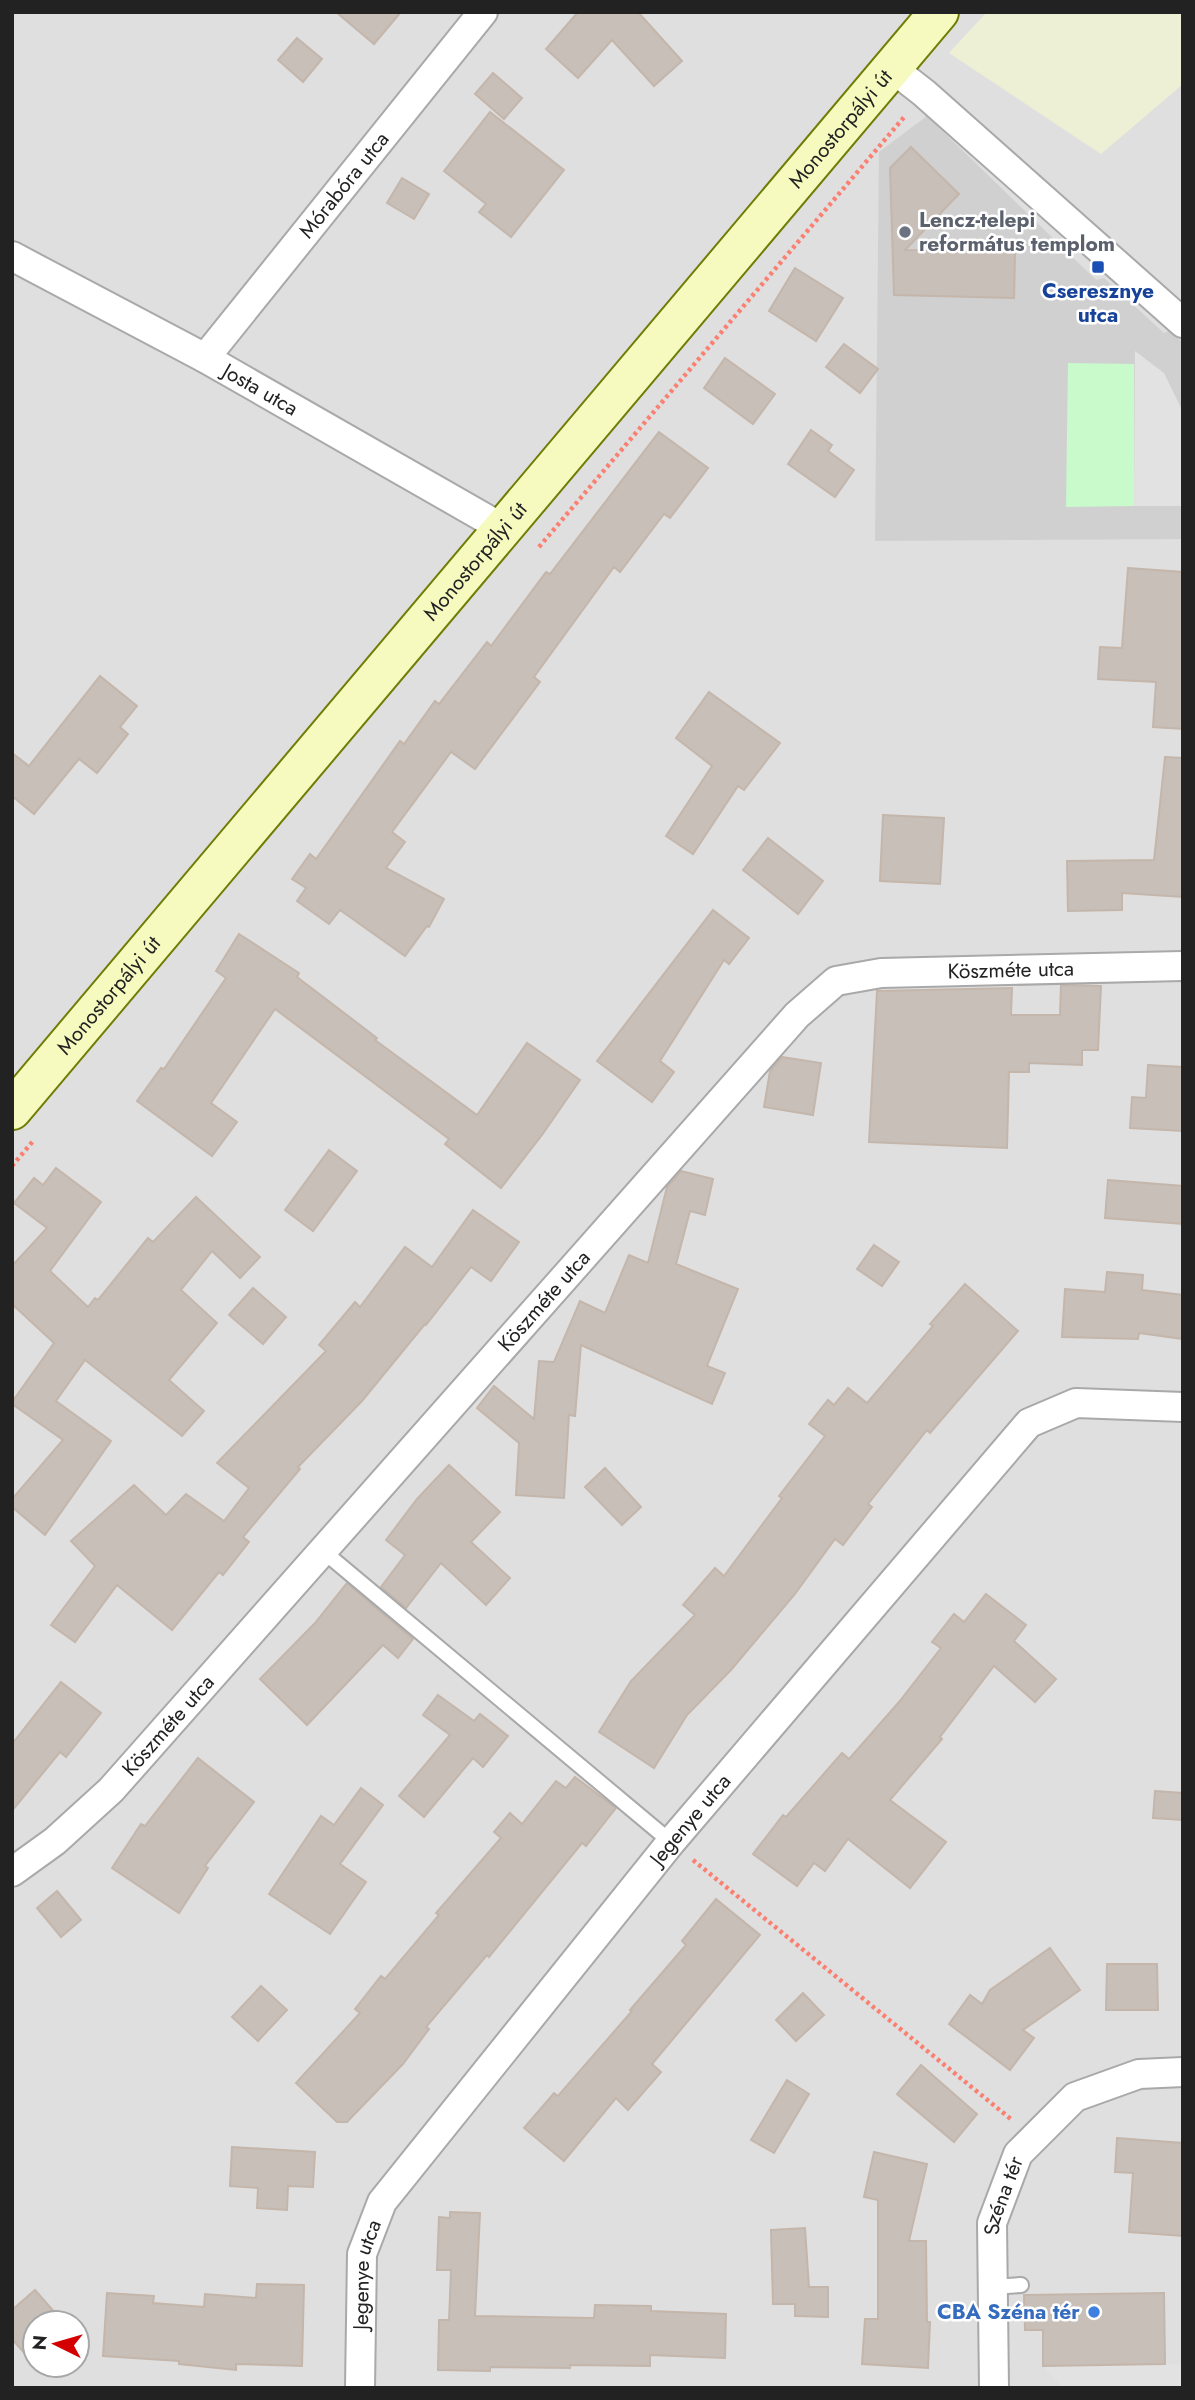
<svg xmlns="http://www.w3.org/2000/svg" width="1195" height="2400" font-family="Jost,sans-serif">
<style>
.residential{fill:#e0dfdf;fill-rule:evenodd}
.religious{fill:#d0d0d0}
.farmland{fill:#eef0d5}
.park{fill:#c8facc}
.parking{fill:#e2e2e2}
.building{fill:#c7bfb8;stroke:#c4b6ab;stroke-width:2}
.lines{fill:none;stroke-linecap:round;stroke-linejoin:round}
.lane-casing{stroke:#a9a9a9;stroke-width:18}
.street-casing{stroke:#a9a9a9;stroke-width:32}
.secondary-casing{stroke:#707d05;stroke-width:42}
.path{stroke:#fa8072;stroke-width:4.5;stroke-dasharray:3.5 3.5;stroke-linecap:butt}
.lane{stroke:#fff;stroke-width:14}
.street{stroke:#fff;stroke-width:28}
.secondary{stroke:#f7fabf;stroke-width:38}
.worship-dot{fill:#6b7280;stroke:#fff;stroke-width:2.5}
.transit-dot{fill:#1a4fb4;stroke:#fff;stroke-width:2.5}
.shop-dot{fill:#3f7fe0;stroke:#fff;stroke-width:2.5}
.labels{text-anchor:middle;stroke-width:5;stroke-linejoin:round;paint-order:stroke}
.street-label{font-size:21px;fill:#222;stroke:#fff}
.worship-label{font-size:21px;font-weight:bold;fill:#5b616d;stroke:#fff;text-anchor:start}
.transit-label{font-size:21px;font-weight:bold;fill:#164399;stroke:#fff}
.shop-label{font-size:21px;font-weight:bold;fill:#366cbe;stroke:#fff;text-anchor:end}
</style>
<rect width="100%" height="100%" fill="#f2efe9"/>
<path class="residential" d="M 12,12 L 1183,12 L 1183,2388 L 12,2388 ZM 35,2323 L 77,2323 L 77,2365 L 35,2365 Z"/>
<path class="religious" d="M 927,116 L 1096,280 L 1104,278 L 1164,333 L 1173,329 L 1183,345 L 1183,539 L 875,541 L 879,152 Z"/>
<path class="farmland" d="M 987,12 L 1183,12 L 1183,84 L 1101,154 L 949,53 Z"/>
<path class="park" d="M 1068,363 L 1134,364 L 1134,506 L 1066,507 Z"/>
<g class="parking">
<path d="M 1135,351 L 1164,373 L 1183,412 L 1183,506 L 1134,506 Z"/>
<path d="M 1183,2364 L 1183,2388 L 1062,2388 L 1043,2366 Z"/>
</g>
<g class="building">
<path d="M 336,12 L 401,12 L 374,44 Z"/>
<path d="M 578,12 L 638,12 L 682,61 L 654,86 L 612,40 L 578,78 L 546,49 Z"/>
<path d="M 297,38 L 322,59 L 303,82 L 278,60 Z"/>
<path d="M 493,73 L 522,98 L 504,119 L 475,94 Z"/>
<path d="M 490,112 L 564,170 L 511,237 L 479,212 L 486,204 L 444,171 Z"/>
<path d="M 911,147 L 959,194 L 905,250 L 1015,251 L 1014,298 L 894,295 L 890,168 Z"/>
<path d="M 402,178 L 429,194 L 414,219 L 387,203 Z"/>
<path d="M 795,268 L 843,298 L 816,341 L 769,311 Z"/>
<path d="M 844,344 L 878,369 L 860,393 L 826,367 Z"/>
<path d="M 725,358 L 775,394 L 753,424 L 704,388 Z"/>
<path d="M 811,430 L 832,445 L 828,451 L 854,470 L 835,497 L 788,464 Z"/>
<path d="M 659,432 L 708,468 L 670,518 L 664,514 L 620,572 L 614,567 L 534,677 L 540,682 L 475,769 L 451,752 L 392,832 L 405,842 L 386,868 L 444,899 L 429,927 L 427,926 L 405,956 L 340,910 L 329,924 L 297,901 L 306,888 L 292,879 L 310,854 L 316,859 L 400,741 L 404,744 L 435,701 L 439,704 L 487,642 L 491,646 L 546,572 L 550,574 Z"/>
<path d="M 1128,568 L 1183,572 L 1183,729 L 1153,727 L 1156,682 L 1098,679 L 1100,647 L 1122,648 Z"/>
<path d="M 100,676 L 137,706 L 120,727 L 128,734 L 97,773 L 79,759 L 34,814 L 12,796 L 12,753 L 29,766 Z"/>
<path d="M 709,692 L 780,743 L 744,790 L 738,786 L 693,854 L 666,836 L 712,766 L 676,738 Z"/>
<path d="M 1165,757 L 1183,758 L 1183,897 L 1122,893 L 1122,910 L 1068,911 L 1067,861 L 1154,860 Z"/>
<path d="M 883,815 L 944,818 L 940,884 L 880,881 Z"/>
<path d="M 768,838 L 823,881 L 798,914 L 743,870 Z"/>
<path d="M 713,910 L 749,938 L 729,964 L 724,960 L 660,1061 L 674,1072 L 652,1102 L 597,1061 Z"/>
<path d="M 239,934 L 299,973 L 297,977 L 377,1038 L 375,1040 L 477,1115 L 527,1043 L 580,1080 L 542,1135 L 501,1188 L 445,1144 L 449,1139 L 275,1009 L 211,1103 L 237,1122 L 212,1156 L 137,1101 L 161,1068 L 164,1069 L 226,978 L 216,971 Z"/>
<path d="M 1061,985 L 1101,986 L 1098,1050 L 1082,1050 L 1082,1065 L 1029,1063 L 1029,1072 L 1009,1072 L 1007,1148 L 869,1142 L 877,991 L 1012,988 L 1011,1015 L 1060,1015 Z"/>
<path d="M 782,1057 L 821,1063 L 813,1115 L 764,1107 L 770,1071 Z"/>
<path d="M 1148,1065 L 1183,1067 L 1183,1131 L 1130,1128 L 1132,1097 L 1146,1098 Z"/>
<path d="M 329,1150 L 357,1171 L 313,1231 L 285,1210 Z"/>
<path d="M 56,1168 L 101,1202 L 50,1271 L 88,1307 L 95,1298 L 98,1300 L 148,1238 L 153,1242 L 196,1197 L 260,1257 L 240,1278 L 212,1251 L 181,1290 L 217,1323 L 169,1380 L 204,1411 L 182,1436 L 85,1360 L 56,1401 L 111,1441 L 45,1535 L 12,1507 L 12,1499 L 63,1440 L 12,1404 L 12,1402 L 54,1343 L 12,1304 L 12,1266 L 47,1228 L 14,1203 L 34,1178 L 43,1185 Z"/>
<path d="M 681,1171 L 713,1179 L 705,1215 L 690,1211 L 676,1264 L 738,1289 L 707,1366 L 725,1373 L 712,1404 L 581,1345 L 575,1416 L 569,1415 L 564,1498 L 516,1495 L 519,1443 L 477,1408 L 494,1386 L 534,1419 L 539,1361 L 554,1362 L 580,1301 L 605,1313 L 629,1255 L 648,1263 L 667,1187 Z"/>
<path d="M 1108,1180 L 1183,1186 L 1183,1224 L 1105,1218 Z"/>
<path d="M 473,1210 L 519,1242 L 491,1281 L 471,1267 L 426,1325 L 425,1324 L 362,1401 L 298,1467 L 300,1469 L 243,1537 L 249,1542 L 223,1575 L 219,1572 L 172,1630 L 117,1585 L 75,1642 L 51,1625 L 95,1566 L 71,1541 L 134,1485 L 166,1515 L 186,1494 L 224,1521 L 249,1488 L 217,1463 L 326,1351 L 319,1345 L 355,1302 L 360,1307 L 405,1247 L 432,1267 Z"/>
<path d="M 874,1245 L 899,1262 L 882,1286 L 857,1269 Z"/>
<path d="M 1107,1272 L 1143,1275 L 1142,1290 L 1183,1295 L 1183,1339 L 1139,1333 L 1138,1339 L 1062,1337 L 1065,1289 L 1105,1292 Z"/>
<path d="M 965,1284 L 1018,1331 L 930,1433 L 927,1430 L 868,1504 L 872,1507 L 843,1545 L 835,1539 L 795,1594 L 731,1670 L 687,1715 L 654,1768 L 599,1732 L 631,1681 L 695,1615 L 683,1605 L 715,1568 L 724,1576 L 782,1498 L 779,1496 L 825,1436 L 809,1424 L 828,1400 L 834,1405 L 848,1388 L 867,1403 L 933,1326 L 930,1324 Z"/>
<path d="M 253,1288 L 286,1317 L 263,1344 L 229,1315 Z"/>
<path d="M 449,1465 L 500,1512 L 471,1542 L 510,1578 L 486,1605 L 441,1563 L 406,1608 L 381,1587 L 405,1555 L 386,1540 L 417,1499 Z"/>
<path d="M 605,1468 L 641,1507 L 622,1525 L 585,1487 Z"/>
<path d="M 347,1583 L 413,1639 L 398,1658 L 383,1645 L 307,1725 L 260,1679 L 315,1623 Z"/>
<path d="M 986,1594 L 1026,1625 L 1014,1641 L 1056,1679 L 1035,1702 L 994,1666 L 940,1737 L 942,1739 L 890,1800 L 946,1842 L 910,1888 L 848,1839 L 825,1871 L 814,1863 L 797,1886 L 753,1854 L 783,1815 L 786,1817 L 842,1753 L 849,1759 L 899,1702 L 941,1648 L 932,1642 L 954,1614 L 964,1622 Z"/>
<path d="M 61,1682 L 101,1713 L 66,1757 L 60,1752 L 12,1811 L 12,1744 Z"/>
<path d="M 438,1695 L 474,1721 L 480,1714 L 508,1736 L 483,1767 L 473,1758 L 424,1817 L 399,1796 L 450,1735 L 423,1715 Z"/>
<path d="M 198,1758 L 254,1802 L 205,1866 L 208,1868 L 179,1913 L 112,1868 L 141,1824 L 145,1826 Z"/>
<path d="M 575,1777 L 616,1808 L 586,1846 L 582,1843 L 489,1957 L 487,1955 L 426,2027 L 429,2029 L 403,2064 L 347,2122 L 337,2122 L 296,2083 L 360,2013 L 355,2009 L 381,1976 L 385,1979 L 439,1915 L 436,1913 L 501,1838 L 494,1832 L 510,1813 L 522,1824 L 556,1781 L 566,1788 Z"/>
<path d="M 361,1788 L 383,1805 L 340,1864 L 366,1882 L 330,1934 L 269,1894 L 321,1816 L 334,1825 Z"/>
<path d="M 1155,1791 L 1183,1793 L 1183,1820 L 1153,1818 Z"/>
<path d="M 57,1891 L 81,1920 L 61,1937 L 37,1908 Z"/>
<path d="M 716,1899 L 760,1935 L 652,2064 L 661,2072 L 628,2110 L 616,2098 L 564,2161 L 524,2128 L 554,2093 L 558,2096 L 632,2011 L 630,2010 L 686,1945 L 682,1941 Z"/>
<path d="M 1050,1948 L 1080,1990 L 1023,2030 L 1034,2038 L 1010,2070 L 949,2024 L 970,1995 L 982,2004 L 990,1990 Z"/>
<path d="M 1107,1964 L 1157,1964 L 1158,2010 L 1106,2010 Z"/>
<path d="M 261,1986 L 287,2010 L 258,2041 L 232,2017 Z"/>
<path d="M 803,1993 L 824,2015 L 796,2041 L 776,2020 Z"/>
<path d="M 921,2065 L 977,2114 L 954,2142 L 897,2094 Z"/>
<path d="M 787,2080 L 809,2094 L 774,2153 L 751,2140 Z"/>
<path d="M 1117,2138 L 1183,2143 L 1183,2236 L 1129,2232 L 1133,2173 L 1115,2172 Z"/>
<path d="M 232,2147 L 315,2152 L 313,2187 L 288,2186 L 287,2210 L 257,2208 L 258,2188 L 230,2186 Z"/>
<path d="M 874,2152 L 927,2164 L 909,2241 L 926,2241 L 927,2322 L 930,2322 L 928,2368 L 862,2364 L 865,2319 L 878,2319 L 878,2200 L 864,2197 Z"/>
<path d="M 450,2212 L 480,2213 L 475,2316 L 594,2318 L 595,2305 L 651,2306 L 651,2311 L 726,2314 L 725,2358 L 650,2355 L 650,2366 L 570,2365 L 570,2368 L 490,2367 L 490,2371 L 438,2370 L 439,2320 L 449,2320 L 451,2270 L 437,2270 L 439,2217 L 450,2218 Z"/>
<path d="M 805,2228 L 809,2287 L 828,2287 L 828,2317 L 795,2316 L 795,2304 L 773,2304 L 771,2230 Z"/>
<path d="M 257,2284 L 304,2285 L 302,2366 L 236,2364 L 236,2370 L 179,2364 L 179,2361 L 103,2356 L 107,2293 L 154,2296 L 153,2303 L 204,2307 L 205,2294 L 256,2298 Z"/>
<path d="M 35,2290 L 64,2323 L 35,2323 L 35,2365 L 12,2339 L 12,2310 Z"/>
<path d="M 1164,2293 L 1165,2364 L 1043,2366 L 1043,2330 L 1025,2330 L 1024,2295 Z"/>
</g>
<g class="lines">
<g class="lane-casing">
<g id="lane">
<path d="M 323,1551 L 671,1842"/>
<path d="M 993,2287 L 1021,2285"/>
</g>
</g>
<g class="street-casing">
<g id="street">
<path d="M 892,68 L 924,93 L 1183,323"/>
<path id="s1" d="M 12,256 L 205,358 L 504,529"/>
<path id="s2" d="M 205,358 L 483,12"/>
<path id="s3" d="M 12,1872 L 55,1841 L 111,1790 L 797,1015 L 836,981 L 881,973 L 1183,966"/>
<path id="s4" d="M 360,2388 L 362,2254 L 382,2202 L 671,1842 L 1029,1423 L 1076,1403 L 1183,1407"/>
<path id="s5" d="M 994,2388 L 992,2223 L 1018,2154 L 1075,2097 L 1139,2074 L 1183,2072"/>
</g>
</g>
<g class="secondary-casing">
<g id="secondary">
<path id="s6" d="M 12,1110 L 939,12"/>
</g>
</g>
<g class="path">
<path d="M 539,547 L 905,116"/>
<path d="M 12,1166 L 34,1140"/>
<path d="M 693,1860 L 1012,2120"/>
</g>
<use href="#lane" class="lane"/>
<use href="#street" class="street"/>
<use href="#secondary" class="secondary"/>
</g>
<circle class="worship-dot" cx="905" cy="232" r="7"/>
<rect class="transit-dot" x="1091" y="260" width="14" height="14" rx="3.5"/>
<circle class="shop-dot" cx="1094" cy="2312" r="7"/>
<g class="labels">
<g class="street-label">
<text dy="7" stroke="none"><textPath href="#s6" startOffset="1284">Monostorpályi út</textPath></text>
<text dy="7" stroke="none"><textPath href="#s2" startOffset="222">Mórabóra utca</textPath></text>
<text dy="7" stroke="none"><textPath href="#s1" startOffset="282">Josta utca</textPath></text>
<text dy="7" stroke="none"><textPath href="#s6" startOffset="718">Monostorpályi út</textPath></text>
<text dy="7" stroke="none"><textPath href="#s3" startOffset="1391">Köszméte utca</textPath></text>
<text dy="7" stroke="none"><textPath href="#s6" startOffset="150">Monostorpályi út</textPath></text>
<text dy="7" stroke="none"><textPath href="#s3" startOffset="782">Köszméte utca</textPath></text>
<text dy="7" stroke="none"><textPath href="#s3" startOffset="215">Köszméte utca</textPath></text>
<text dy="7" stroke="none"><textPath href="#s4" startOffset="681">Jegenye utca</textPath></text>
<text dy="7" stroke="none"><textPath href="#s5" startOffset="194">Széna tér</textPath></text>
<text dy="7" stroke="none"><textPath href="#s4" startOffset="114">Jegenye utca</textPath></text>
</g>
<g class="worship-label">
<text x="919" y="227">Lencz-telepi<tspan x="919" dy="24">református templom</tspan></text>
</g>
<g class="transit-label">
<text x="1098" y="298">Cseresznye<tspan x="1098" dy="24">utca</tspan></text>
</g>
<g class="shop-label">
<text x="1080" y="2319">CBA Széna tér</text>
</g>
</g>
<rect width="1195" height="2400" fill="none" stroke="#222222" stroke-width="28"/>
<g transform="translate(56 2344) rotate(275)"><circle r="33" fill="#ffffff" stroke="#a7a7a7" stroke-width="2"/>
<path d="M0-5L12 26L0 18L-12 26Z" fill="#d40000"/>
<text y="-10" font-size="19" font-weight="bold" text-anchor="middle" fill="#222222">N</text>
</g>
</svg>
